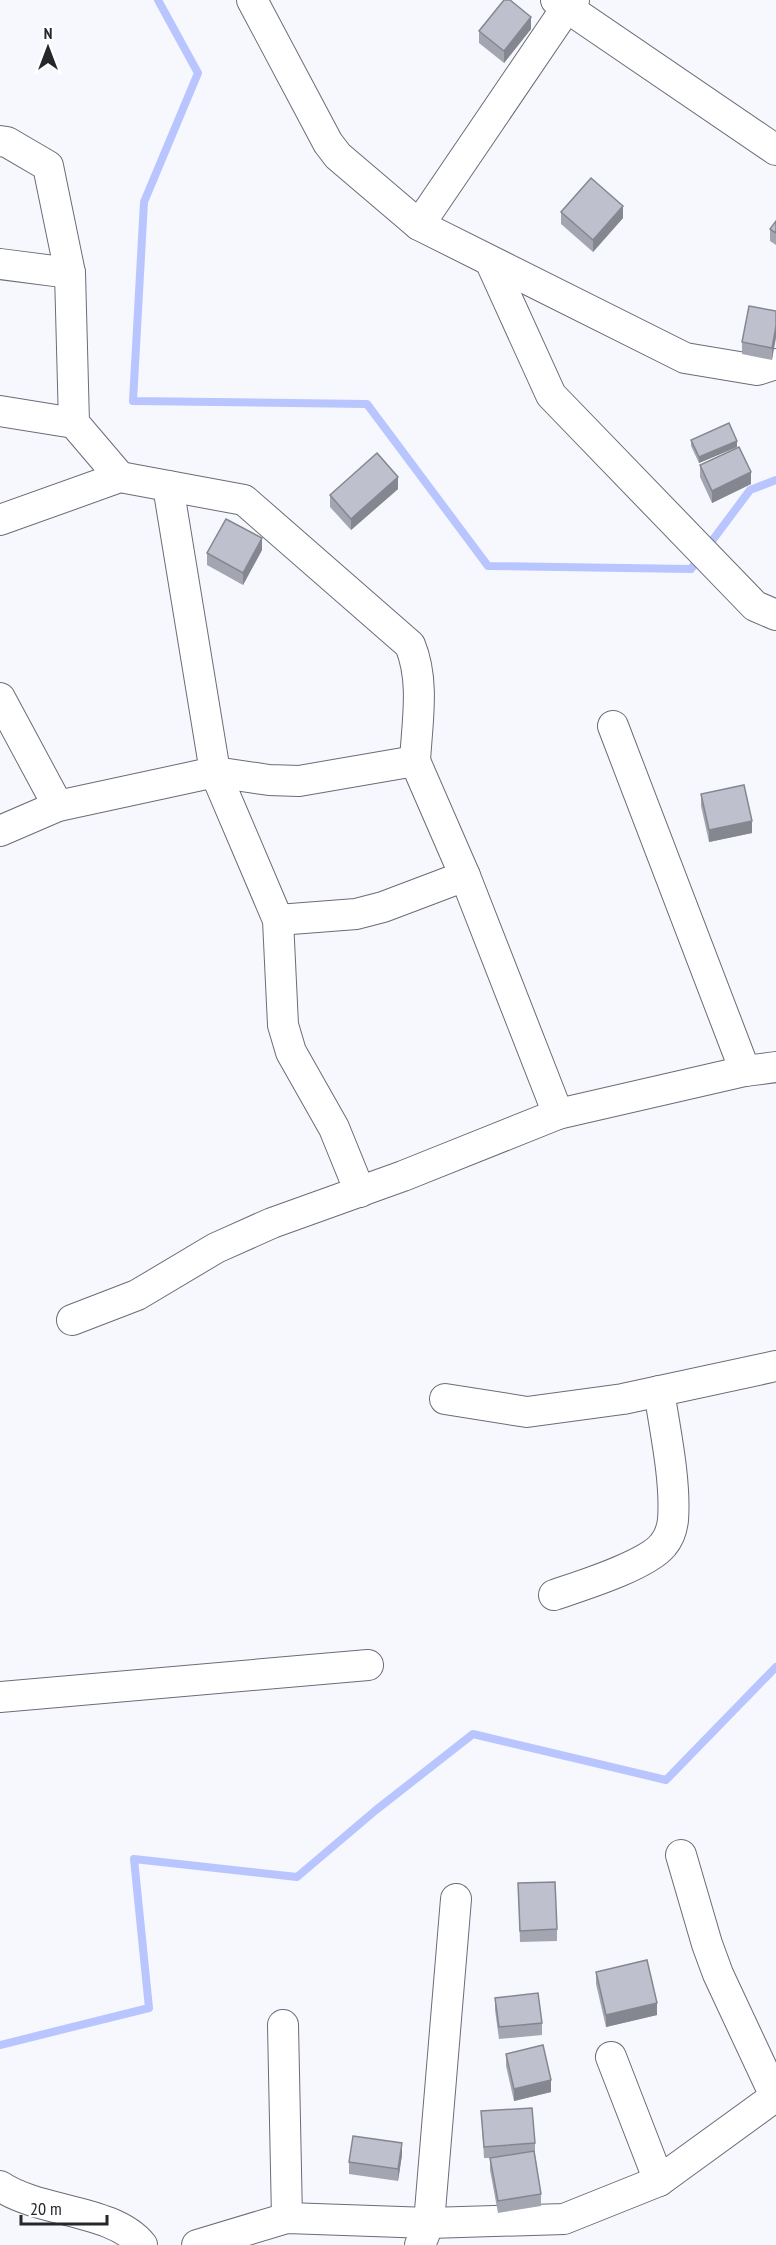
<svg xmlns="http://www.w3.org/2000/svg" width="776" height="2245" font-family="'PT Sans Narrow',sans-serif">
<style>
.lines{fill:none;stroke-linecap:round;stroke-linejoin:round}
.stream{stroke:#b8c5ff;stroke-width:8}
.street-casing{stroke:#6a6c77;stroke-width:32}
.street{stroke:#fff;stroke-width:30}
.wall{fill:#a3a6b0}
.shaded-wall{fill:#858790}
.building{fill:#bec1cd;stroke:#858790;stroke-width:1.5}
</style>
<rect width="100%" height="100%" fill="#f7f8fe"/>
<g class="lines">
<g class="stream">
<path d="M 158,0 L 198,73 L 144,202 L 133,401 L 367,404 L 488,566 L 691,569 L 750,490 L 776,480"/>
<path d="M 0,2045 L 149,2008 L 134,1859 L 297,1877 L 376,1810 L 473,1734 L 666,1780 L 776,1667"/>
</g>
<g class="street-casing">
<g id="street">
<path d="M 252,0 L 328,143 L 338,156 L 419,225 L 685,358 L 757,370 L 776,364"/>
<path d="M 556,0 L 776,150"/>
<path d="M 0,141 L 7,142 L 48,166 L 70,273 L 74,423 L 120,477"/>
<path d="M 419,225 L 567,7 L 574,0"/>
<path d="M 491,263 L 551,395 L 755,606 L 776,615"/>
<path d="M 0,264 L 70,273"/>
<path d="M 0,411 L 74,423"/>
<path d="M 168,486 L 215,772 L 278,920 L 283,1025 L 291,1052 L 334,1128 L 360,1192"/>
<path d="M 0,520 L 120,477 L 244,500 L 410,645 C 425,681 417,723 415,761"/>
<path d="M 0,698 L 58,806"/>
<path d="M 613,726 L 745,1071"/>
<path d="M 0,831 L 58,806 L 215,772 L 269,780 L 299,781 L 415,761 L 465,876 L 558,1114 L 745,1071 L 776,1067"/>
<path d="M 278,920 L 356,914 L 383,907 L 465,876"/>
<path d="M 72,1320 L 137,1295 L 216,1248 L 272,1223 L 403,1176 L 558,1114"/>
<path d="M 445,1399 L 527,1412 L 623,1399 L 776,1366"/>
<path d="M 554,1595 C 580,1586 646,1566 663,1545 C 669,1538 672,1529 673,1520 C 676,1481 665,1430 659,1391"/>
<path d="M 0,1697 L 368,1665"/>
<path d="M 681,1855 L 707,1944 L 718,1974 L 775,2096"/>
<path d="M 283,2025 L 287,2218"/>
<path d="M 611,2057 L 659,2181"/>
<path d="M 0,2186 C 40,2213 113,2209 142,2245"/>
<path d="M 197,2245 L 287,2218 L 429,2223 L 564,2219 L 659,2181 L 776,2096"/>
<path d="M 420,2245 L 429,2223 L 456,1899"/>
</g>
</g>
<use href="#street" class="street"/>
</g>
<g class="wall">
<path d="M 531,29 L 504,63 L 479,43 L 479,31 Z"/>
<path d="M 561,212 L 623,218 L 593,252 L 561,224 Z"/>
<path d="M 776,221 L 776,245 L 770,241 L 770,229 Z"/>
<path d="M 776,311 L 772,360 L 742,354 L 742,342 Z"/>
<path d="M 691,440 L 737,447 L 699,463 L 691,446 Z"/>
<path d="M 700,465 L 751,484 L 712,503 L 700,477 Z"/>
<path d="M 398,489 L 351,530 L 330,507 L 330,495 Z"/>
<path d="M 262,550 L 243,585 L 207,565 L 207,553 Z"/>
<path d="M 701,794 L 752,833 L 709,842 L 701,806 Z"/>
<path d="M 518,1883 L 557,1929 L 557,1941 L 520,1942 Z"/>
<path d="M 596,1972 L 657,2015 L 606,2027 L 596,1984 Z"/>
<path d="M 495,1998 L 542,2023 L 542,2035 L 499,2039 L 495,2010 Z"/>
<path d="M 506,2054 L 551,2092 L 514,2101 L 506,2066 Z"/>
<path d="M 481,2111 L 535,2143 L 535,2154 L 541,2194 L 541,2206 L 498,2213 L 490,2170 L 490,2158 L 484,2158 Z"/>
<path d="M 402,2155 L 398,2181 L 349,2174 L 349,2162 Z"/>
</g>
<g class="shaded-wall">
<path d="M 531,17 L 531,29 L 504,63 L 504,51 Z"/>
<path d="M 623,206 L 623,218 L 593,252 L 593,240 Z"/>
<path d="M 776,326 L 776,338 L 772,360 L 772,348 Z"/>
<path d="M 737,441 L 737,447 L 699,463 L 699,457 Z"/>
<path d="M 751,472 L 751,484 L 712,503 L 712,491 Z"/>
<path d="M 398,477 L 398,489 L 351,530 L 351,519 Z"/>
<path d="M 262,538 L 262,550 L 243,585 L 243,573 Z"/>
<path d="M 752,821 L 752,833 L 709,842 L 709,830 Z"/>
<path d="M 657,2003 L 657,2015 L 606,2027 L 606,2015 Z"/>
<path d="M 551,2080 L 551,2092 L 514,2101 L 514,2089 Z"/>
<path d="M 402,2143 L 402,2155 L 398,2181 L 398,2169 Z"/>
</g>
<g class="building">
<path d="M 504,0 L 510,0 L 531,17 L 504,51 L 479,31 Z"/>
<path d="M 591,178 L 623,206 L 593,240 L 561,212 Z"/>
<path d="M 776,221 L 776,233 L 770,229 Z"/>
<path d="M 749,306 L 776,311 L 776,326 L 772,348 L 742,342 Z"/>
<path d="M 729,423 L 737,441 L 699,457 L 691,440 Z"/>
<path d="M 739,447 L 751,472 L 712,491 L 700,465 Z"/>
<path d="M 377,453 L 398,477 L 351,519 L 330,495 Z"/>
<path d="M 226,519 L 262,538 L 243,573 L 207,553 Z"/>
<path d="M 744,785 L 752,821 L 709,830 L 701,794 Z"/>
<path d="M 555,1882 L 557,1929 L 520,1931 L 518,1883 Z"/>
<path d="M 647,1960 L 657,2003 L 606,2015 L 596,1972 Z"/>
<path d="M 538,1993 L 542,2023 L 499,2027 L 495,1998 Z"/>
<path d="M 543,2045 L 551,2080 L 514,2089 L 506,2054 Z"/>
<path d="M 532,2108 L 535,2143 L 484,2147 L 481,2111 Z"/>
<path d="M 353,2136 L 402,2143 L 398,2169 L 349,2162 Z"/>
<path d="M 534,2151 L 541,2194 L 498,2201 L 490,2158 Z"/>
</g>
<g transform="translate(48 48)" stroke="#ffffff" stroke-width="4.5" paint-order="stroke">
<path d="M0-4.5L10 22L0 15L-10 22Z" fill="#26272b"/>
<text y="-9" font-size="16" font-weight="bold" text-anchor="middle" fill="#26272b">N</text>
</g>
<path d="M21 2215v9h86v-9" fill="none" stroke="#26272b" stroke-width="3"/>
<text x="30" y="2215" font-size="18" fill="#26272b" stroke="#ffffff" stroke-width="4.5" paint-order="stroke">20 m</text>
</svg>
